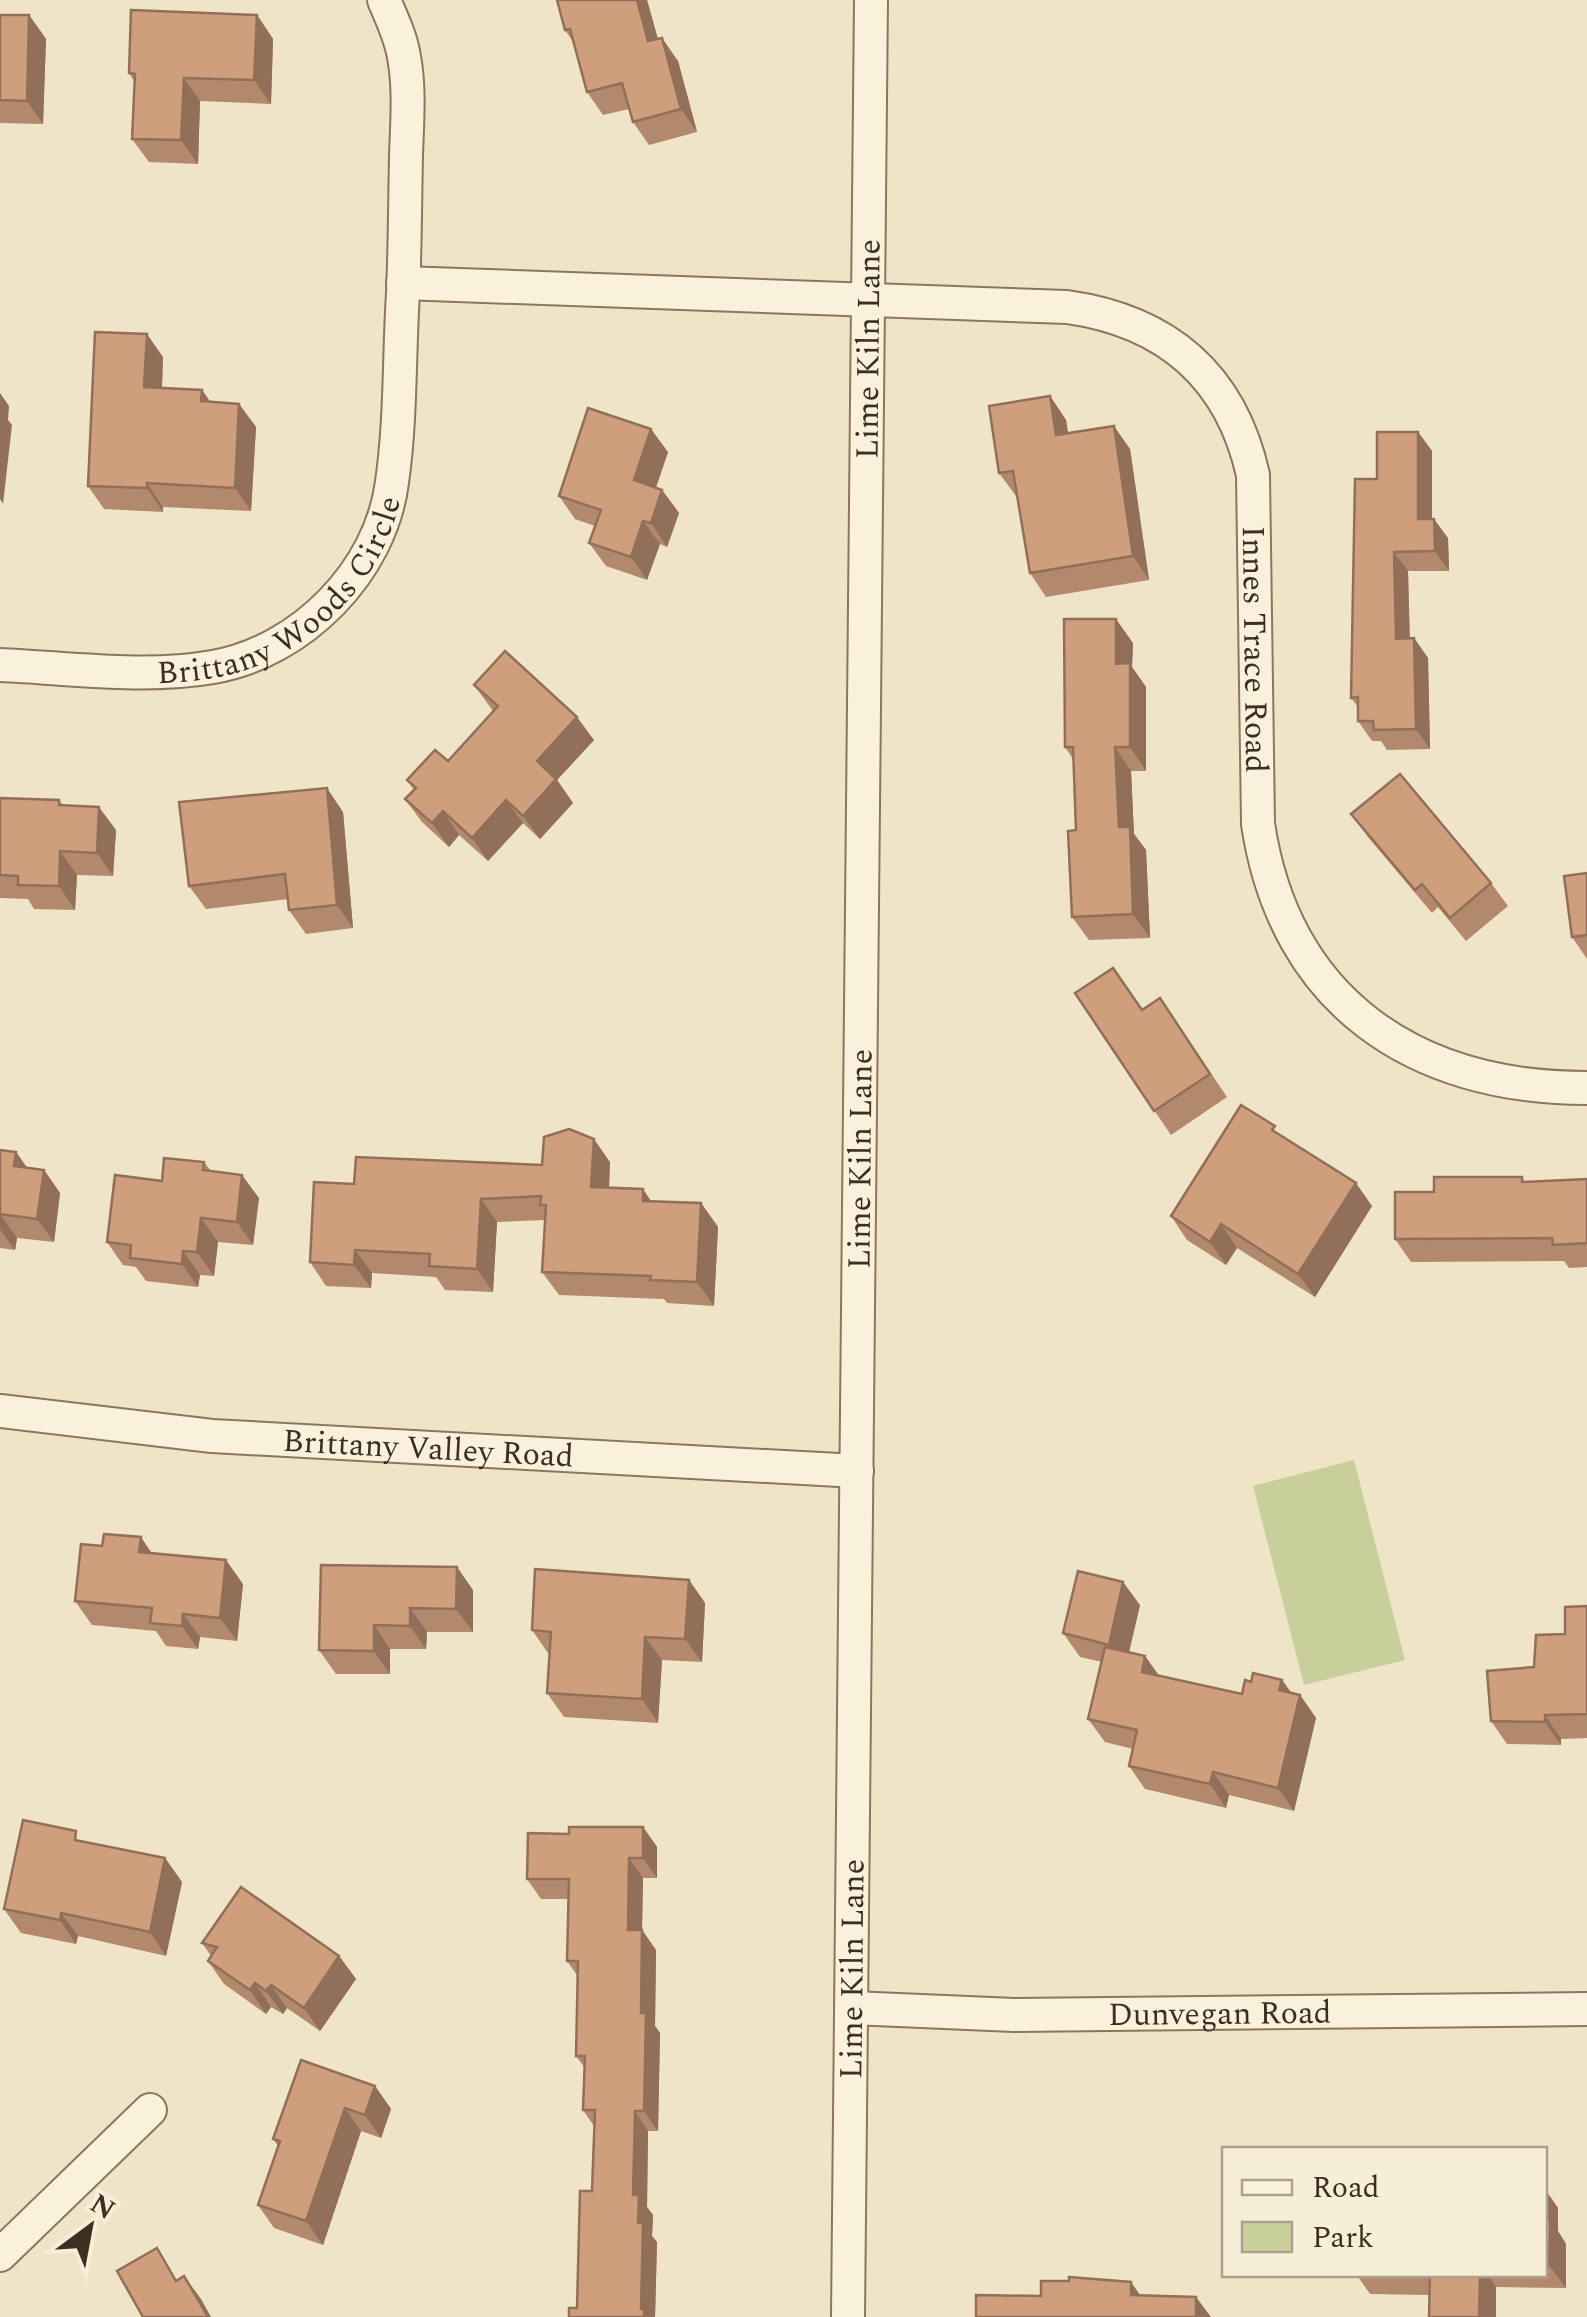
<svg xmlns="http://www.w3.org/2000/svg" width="1587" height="2317" font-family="Spectral,serif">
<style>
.green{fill:#c9cf9b}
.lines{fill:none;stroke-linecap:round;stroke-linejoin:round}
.street-casing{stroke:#8d765c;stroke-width:36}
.street{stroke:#faf1dc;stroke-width:32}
.wall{fill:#b2896c}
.shaded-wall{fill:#916f58}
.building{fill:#cf9f7d;stroke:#916f58;stroke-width:2.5}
.labels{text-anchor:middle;stroke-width:9;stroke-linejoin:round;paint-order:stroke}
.street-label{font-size:32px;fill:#3d2e20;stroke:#f7eed8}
</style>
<rect width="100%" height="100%" fill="#f0e4c8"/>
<path class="green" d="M 1354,1460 L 1405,1660 L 1304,1685 L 1253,1486 Z"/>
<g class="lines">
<g class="street-casing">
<g id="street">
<path id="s1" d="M 403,283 L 1067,307 C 1167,321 1231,376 1253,475 L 1258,824 C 1285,1002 1414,1088 1587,1088"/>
<path id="s2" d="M 0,665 C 69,668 144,679 213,667 C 301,652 381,571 392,482 C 401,420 399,355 403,293 C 405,247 405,201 406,156 C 407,123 410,89 404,57 C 401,37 392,19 384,0"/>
<path id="s3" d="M 0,1411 L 212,1436 L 857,1471"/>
<path id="s4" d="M 852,2008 L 1014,2015 L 1587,2009"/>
<path d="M 0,2255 L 150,2110"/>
<path id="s5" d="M 848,2317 L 871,0"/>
</g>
</g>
<use href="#street" class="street"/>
</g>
<g class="wall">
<path d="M 557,0 L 647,0 L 658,39 L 678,61 L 697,132 L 649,145 L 633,122 L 629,109 L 603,115 L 587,92 L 574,43 L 565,30 Z"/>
<path d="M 0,15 L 29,15 L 46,39 L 43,124 L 0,123 Z"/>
<path d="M 257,15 L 273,39 L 271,104 L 200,101 L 198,164 L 149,162 L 132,139 L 134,81 L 129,73 Z"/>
<path d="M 163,357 L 162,388 L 202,390 L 210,402 L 239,404 L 256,427 L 251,511 L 163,507 L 163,512 L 104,509 L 88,486 Z"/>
<path d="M 1050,396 L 1066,420 L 1068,433 L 1130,449 L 1149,580 L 1046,597 L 1030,573 L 1017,496 L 1016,496 L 999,473 Z"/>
<path d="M 1418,432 L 1432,451 L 1432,519 L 1448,538 L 1449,571 L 1408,571 L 1410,638 L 1414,638 L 1428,658 L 1430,749 L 1387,750 L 1381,741 L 1372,741 L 1358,721 L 1358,707 L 1351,698 L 1377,479 Z"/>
<path d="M 668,452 L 656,488 L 662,490 L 679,513 L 667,547 L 660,544 L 647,580 L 606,566 L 589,543 L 595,526 L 575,519 L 559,496 Z"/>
<path d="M 1133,643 L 1132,667 L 1146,687 L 1146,771 L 1131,771 L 1134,834 L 1146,850 L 1150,938 L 1089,940 L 1072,917 L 1076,830 L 1073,759 L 1065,747 Z"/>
<path d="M 474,685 L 594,740 L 557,780 L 573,803 L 540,839 L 523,823 L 488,861 L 459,835 L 449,847 L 422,822 L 405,799 L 414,790 L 407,780 L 448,761 L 493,711 Z"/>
<path d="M 0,798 L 59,800 L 63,805 L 116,830 L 113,876 L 77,875 L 75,910 L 34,909 L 28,899 L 0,898 Z"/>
<path d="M 343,812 L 353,928 L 306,934 L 289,910 L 288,899 L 206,909 L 189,886 Z"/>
<path d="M 1351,814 L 1491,883 L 1508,906 L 1466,941 L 1438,907 L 1432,913 L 1368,837 Z"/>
<path d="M 1587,873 L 1587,959 L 1572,937 Z"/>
<path d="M 1075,993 L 1142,1010 L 1160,998 L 1227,1097 L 1171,1135 Z"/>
<path d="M 1282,1137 L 1372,1206 L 1315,1297 L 1237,1248 L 1226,1265 L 1187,1240 L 1171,1216 Z"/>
<path d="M 0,1150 L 16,1152 L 27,1167 L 44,1170 L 60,1193 L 54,1242 L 17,1238 L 15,1250 L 0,1248 Z"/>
<path d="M 204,1162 L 211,1171 L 259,1198 L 253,1245 L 218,1242 L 214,1276 L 200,1275 L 198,1287 L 146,1281 L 136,1267 L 123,1265 L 107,1242 L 162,1181 Z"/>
<path d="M 610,1162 L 609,1188 L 651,1201 L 701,1203 L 718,1227 L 714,1306 L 667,1303 L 664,1299 L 559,1295 L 542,1272 L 545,1220 L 497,1222 L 493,1292 L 445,1290 L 436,1277 L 372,1273 L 371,1288 L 326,1286 L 310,1262 L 354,1184 L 542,1165 Z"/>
<path d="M 1522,1177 L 1525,1182 L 1587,1179 L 1587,1267 L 1569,1268 L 1564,1261 L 1411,1262 L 1395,1239 Z"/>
<path d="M 102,1546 L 152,1553 L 243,1584 L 237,1641 L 200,1637 L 198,1649 L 166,1646 L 156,1631 L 92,1625 L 75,1601 Z"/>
<path d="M 321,1565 L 473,1590 L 473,1632 L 427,1632 L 426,1649 L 390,1649 L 390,1674 L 336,1674 L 319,1650 Z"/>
<path d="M 689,1580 L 705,1603 L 702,1662 L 662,1660 L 658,1723 L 564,1717 L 547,1693 L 550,1654 L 548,1653 L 532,1630 Z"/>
<path d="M 1140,1605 L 1129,1653 L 1145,1656 L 1159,1676 L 1242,1694 L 1251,1682 L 1282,1680 L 1291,1693 L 1300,1695 L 1316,1718 L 1294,1811 L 1229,1795 L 1226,1808 L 1145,1789 L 1129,1766 L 1133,1749 L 1105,1742 L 1088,1719 L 1102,1662 L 1080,1657 L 1063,1633 Z"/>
<path d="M 1587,1606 L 1587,1738 L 1561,1739 L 1561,1745 L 1507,1744 L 1491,1721 L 1534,1667 Z"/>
<path d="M 643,1827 L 657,1847 L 657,1878 L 643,1878 L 642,1930 L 656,1950 L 655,2026 L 660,2033 L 658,2131 L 648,2131 L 647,2207 L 653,2215 L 652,2236 L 657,2242 L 655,2317 L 569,2317 L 577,2308 L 592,2191 L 594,2126 L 583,2110 L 585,2068 L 576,2056 L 577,1975 L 567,1961 L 568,1899 L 541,1899 L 527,1879 L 569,1834 Z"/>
<path d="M 84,1842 L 165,1858 L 182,1882 L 166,1956 L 78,1936 L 76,1944 L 21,1933 L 4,1909 Z"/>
<path d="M 202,1943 L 339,1956 L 356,1979 L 320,2031 L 287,2008 L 283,2014 L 271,2007 L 266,2014 L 224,1984 L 208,1961 L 211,1956 Z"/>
<path d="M 375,2086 L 391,2109 L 381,2138 L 361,2131 L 323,2245 L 274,2228 L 258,2205 L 278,2146 L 273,2139 Z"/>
<path d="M 1544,2188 L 1558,2208 L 1558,2231 L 1566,2244 L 1566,2288 L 1496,2287 L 1496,2317 L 1429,2317 L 1429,2295 L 1370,2294 L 1356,2274 L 1544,2274 Z"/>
</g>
<g class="shaded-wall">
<path d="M 637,0 L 647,0 L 665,65 L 648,41 Z"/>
<path d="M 29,15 L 46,39 L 43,124 L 27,101 Z"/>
<path d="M 257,15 L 273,39 L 271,104 L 254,80 Z"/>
<path d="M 662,38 L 678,61 L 697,132 L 681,109 Z"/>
<path d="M 184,78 L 200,101 L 198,164 L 181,140 Z"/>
<path d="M 147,334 L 163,357 L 161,410 L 144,387 Z"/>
<path d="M 202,390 L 218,413 L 201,401 Z"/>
<path d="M 0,393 L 9,406 L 8,420 L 12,425 L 3,504 L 0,499 Z"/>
<path d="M 1050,396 L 1066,420 L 1072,459 L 1056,435 Z"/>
<path d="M 239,404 L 256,427 L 251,511 L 235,488 Z"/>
<path d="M 1114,426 L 1130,449 L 1149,580 L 1133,556 Z"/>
<path d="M 651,429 L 668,452 L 650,504 L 634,480 Z"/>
<path d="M 1418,432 L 1432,451 L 1432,539 L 1418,519 Z"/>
<path d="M 147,483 L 163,507 L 163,512 L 147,488 Z"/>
<path d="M 662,490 L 679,513 L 667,547 L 651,523 Z"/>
<path d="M 1434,519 L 1448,538 L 1449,571 L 1435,551 Z"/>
<path d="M 643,521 L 660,544 L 647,580 L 631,557 Z"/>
<path d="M 1394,552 L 1408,571 L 1410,659 L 1396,639 Z"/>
<path d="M 1116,619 L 1133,643 L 1132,667 L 1146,687 L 1146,771 L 1130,747 L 1116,664 Z"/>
<path d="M 1414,638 L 1428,658 L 1430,749 L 1416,729 Z"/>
<path d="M 577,717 L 594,740 L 557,780 L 573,803 L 540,839 L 523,816 L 537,761 Z"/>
<path d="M 1115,747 L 1131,771 L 1134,834 L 1146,850 L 1150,938 L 1133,914 L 1119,827 Z"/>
<path d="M 327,788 L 343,812 L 353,928 L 337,905 Z"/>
<path d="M 506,800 L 523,823 L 488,861 L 472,838 Z"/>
<path d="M 99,807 L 116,830 L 113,876 L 97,853 Z"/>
<path d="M 443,811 L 459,835 L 449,847 L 432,823 Z"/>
<path d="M 60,851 L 77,875 L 75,910 L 59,886 Z"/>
<path d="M 594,1139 L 610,1162 L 608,1210 L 591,1187 Z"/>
<path d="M 16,1152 L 32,1176 L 14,1166 Z"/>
<path d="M 44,1170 L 60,1193 L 54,1242 L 37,1219 Z"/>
<path d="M 242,1175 L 259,1198 L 253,1245 L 237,1222 Z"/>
<path d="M 1356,1183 L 1372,1206 L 1315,1297 L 1298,1274 Z"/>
<path d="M 643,1189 L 659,1213 L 643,1201 Z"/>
<path d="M 481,1199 L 497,1222 L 493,1292 L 477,1269 Z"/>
<path d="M 701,1203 L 718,1227 L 714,1306 L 697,1282 Z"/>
<path d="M 0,1214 L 17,1238 L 15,1250 L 0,1229 Z"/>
<path d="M 201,1218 L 218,1242 L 214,1276 L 197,1252 Z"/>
<path d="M 1221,1224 L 1237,1248 L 1226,1265 L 1210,1242 Z"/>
<path d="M 355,1250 L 372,1273 L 371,1288 L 354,1265 Z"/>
<path d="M 183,1251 L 200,1275 L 198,1287 L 182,1264 Z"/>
<path d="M 141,1537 L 157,1561 L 139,1552 Z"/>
<path d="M 226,1560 L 243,1584 L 237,1641 L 220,1618 Z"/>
<path d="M 457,1567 L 473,1590 L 473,1632 L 456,1609 Z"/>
<path d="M 689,1580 L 705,1603 L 702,1662 L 685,1639 Z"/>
<path d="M 1123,1582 L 1140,1605 L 1125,1668 L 1109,1645 Z"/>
<path d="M 410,1608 L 427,1632 L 426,1649 L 410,1626 Z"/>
<path d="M 183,1614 L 200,1637 L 198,1649 L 182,1626 Z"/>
<path d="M 374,1625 L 390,1649 L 390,1674 L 374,1651 Z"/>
<path d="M 645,1637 L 662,1660 L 658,1723 L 642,1699 Z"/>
<path d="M 1145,1656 L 1162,1680 L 1142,1672 Z"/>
<path d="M 1282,1680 L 1298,1702 L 1300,1695 L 1316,1718 L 1294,1811 L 1278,1788 L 1279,1690 Z"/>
<path d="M 1545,1715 L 1561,1739 L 1561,1745 L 1545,1722 Z"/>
<path d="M 1213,1772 L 1229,1795 L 1226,1808 L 1210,1784 Z"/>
<path d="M 643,1827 L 657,1847 L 657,1878 L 643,1858 Z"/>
<path d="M 165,1858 L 182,1882 L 166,1956 L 150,1932 Z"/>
<path d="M 629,1858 L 643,1878 L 642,1930 L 656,1950 L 655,2026 L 660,2033 L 658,2131 L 644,2111 L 641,2013 L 628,1930 Z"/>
<path d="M 61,1913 L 78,1936 L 76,1944 L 60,1920 Z"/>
<path d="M 339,1956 L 356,1979 L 320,2031 L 304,2008 Z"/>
<path d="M 255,1983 L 271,2007 L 266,2014 L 250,1990 Z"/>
<path d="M 271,1985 L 287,2008 L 283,2014 L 266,1991 Z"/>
<path d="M 375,2086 L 391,2109 L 381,2138 L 365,2115 Z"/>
<path d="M 345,2108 L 361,2131 L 323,2245 L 306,2221 Z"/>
<path d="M 635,2111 L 648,2131 L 647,2207 L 653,2215 L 652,2236 L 657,2242 L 655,2317 L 644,2317 L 641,2309 L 638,2223 L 633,2195 Z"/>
<path d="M 1544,2188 L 1558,2208 L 1558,2231 L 1566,2244 L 1566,2288 L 1549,2265 L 1544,2225 Z"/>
<path d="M 1480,2274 L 1487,2274 L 1496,2287 L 1496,2317 L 1479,2317 Z"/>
<path d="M 184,2276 L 201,2299 L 211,2317 L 208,2317 Z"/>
<path d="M 1131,2282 L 1147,2305 L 1131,2295 Z"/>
<path d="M 1196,2297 L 1211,2317 L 1196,2317 Z"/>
</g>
<g class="building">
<path d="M 557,0 L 637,0 L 648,41 L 662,38 L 681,109 L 633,122 L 622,83 L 587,92 L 570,29 L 565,30 Z"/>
<path d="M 131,10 L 257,15 L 254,80 L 184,78 L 181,140 L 132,139 L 135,74 L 129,73 Z"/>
<path d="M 0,15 L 29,15 L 27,101 L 0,100 Z"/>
<path d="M 95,332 L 147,334 L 144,387 L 202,390 L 201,401 L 239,404 L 235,488 L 147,483 L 147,488 L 88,486 Z"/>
<path d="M 1050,396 L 1056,435 L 1114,426 L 1133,556 L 1030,573 L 1013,471 L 999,473 L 989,406 Z"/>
<path d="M 588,408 L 651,429 L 634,480 L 662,490 L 651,523 L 643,521 L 631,557 L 589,543 L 601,510 L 559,496 Z"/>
<path d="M 1377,432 L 1418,432 L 1418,519 L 1434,519 L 1435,551 L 1394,552 L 1396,639 L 1414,638 L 1416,729 L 1374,730 L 1373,721 L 1358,721 L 1358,697 L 1351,698 L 1355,479 L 1377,479 Z"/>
<path d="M 1064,619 L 1116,619 L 1116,664 L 1130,663 L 1130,747 L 1115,747 L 1119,827 L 1130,827 L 1133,914 L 1072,917 L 1068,831 L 1076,830 L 1073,747 L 1065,747 Z"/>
<path d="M 505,651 L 577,717 L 537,761 L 556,779 L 523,816 L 506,800 L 472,838 L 443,811 L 432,823 L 405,799 L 416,788 L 407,780 L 435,750 L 448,761 L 498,706 L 474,685 Z"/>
<path d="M 1400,774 L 1491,883 L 1450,918 L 1422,884 L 1415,890 L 1351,814 Z"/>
<path d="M 327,788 L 337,905 L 289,910 L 285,874 L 189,886 L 179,802 Z"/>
<path d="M 0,798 L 59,800 L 59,805 L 99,807 L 97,853 L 60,851 L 59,886 L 18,885 L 18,876 L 0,875 Z"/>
<path d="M 1587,873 L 1587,935 L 1572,937 L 1564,876 Z"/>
<path d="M 1113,968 L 1142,1010 L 1160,998 L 1210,1074 L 1154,1111 L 1075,993 Z"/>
<path d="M 1241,1105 L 1275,1126 L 1272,1130 L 1356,1183 L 1298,1274 L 1221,1224 L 1210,1242 L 1171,1216 Z"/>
<path d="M 569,1129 L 594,1139 L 591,1187 L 643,1189 L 643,1201 L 701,1203 L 697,1282 L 650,1280 L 651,1276 L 542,1272 L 546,1205 L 540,1205 L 541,1196 L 481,1199 L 477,1269 L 429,1266 L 430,1254 L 355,1250 L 354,1265 L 310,1262 L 314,1182 L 354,1184 L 356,1157 L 542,1165 L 544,1137 Z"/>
<path d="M 0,1150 L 16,1152 L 14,1166 L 44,1170 L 37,1219 L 0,1214 L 0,1216 Z"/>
<path d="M 164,1158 L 204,1162 L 203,1170 L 242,1175 L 237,1222 L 201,1218 L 197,1252 L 183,1251 L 182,1264 L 130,1258 L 131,1245 L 107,1242 L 115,1175 L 162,1181 Z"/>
<path d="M 1434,1177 L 1522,1177 L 1522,1182 L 1587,1179 L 1587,1243 L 1553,1245 L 1552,1238 L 1395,1239 L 1395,1192 L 1434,1192 Z"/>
<path d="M 104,1534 L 141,1537 L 139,1552 L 226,1560 L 220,1618 L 183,1614 L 182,1626 L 150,1623 L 152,1608 L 75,1601 L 81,1544 L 102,1546 Z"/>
<path d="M 321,1565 L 457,1567 L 456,1609 L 410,1608 L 410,1626 L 374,1625 L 374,1651 L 319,1650 Z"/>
<path d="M 535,1569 L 689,1580 L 685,1639 L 645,1637 L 642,1699 L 547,1693 L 551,1632 L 532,1630 Z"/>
<path d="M 1078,1571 L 1123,1582 L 1109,1645 L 1063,1633 Z"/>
<path d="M 1587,1606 L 1587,1714 L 1545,1715 L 1545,1722 L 1491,1721 L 1487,1671 L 1534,1667 L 1536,1635 L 1565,1634 L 1565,1607 Z"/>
<path d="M 1105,1647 L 1145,1656 L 1142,1672 L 1242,1694 L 1245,1680 L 1251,1682 L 1253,1673 L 1282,1680 L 1279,1690 L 1300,1695 L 1278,1788 L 1213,1772 L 1210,1784 L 1129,1766 L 1137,1730 L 1088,1719 Z"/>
<path d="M 23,1820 L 76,1831 L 75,1840 L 165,1858 L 150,1932 L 61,1913 L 60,1920 L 4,1909 Z"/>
<path d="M 569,1827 L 643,1827 L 643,1858 L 629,1858 L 628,1930 L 642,1930 L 641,2013 L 646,2013 L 644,2111 L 635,2111 L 633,2195 L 639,2195 L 638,2223 L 643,2223 L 641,2309 L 644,2309 L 644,2317 L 569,2317 L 569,2308 L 577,2308 L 580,2191 L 592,2191 L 595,2110 L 583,2110 L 585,2056 L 576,2056 L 578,1961 L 567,1961 L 569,1879 L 527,1879 L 528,1833 L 569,1834 Z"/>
<path d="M 241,1887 L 339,1956 L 304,2008 L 271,1985 L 266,1991 L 255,1983 L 250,1990 L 208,1961 L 217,1947 L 202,1943 Z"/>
<path d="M 301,2060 L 375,2086 L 365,2115 L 345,2108 L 306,2221 L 258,2205 L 280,2141 L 273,2139 Z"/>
<path d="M 1544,2220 L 1550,2220 L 1549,2265 L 1544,2265 Z"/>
<path d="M 157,2248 L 176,2281 L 184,2276 L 208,2317 L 143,2317 L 117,2271 Z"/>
<path d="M 1430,2274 L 1480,2274 L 1479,2317 L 1429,2317 Z"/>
<path d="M 1069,2277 L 1131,2282 L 1131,2295 L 1196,2297 L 1196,2317 L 976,2317 L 976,2295 L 1041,2296 L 1041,2281 L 1069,2281 Z"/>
</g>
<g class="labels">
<g class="street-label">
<text dy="11" stroke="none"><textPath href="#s5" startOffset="1968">Lime Kiln Lane</textPath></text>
<text dy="11" stroke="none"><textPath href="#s2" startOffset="315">Brittany Woods Circle</textPath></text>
<text dy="11" stroke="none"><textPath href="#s1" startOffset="1108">Innes Trace Road</textPath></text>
<text dy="11" stroke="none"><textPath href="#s5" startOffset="1158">Lime Kiln Lane</textPath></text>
<text dy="11" stroke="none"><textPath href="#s3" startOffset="430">Brittany Valley Road</textPath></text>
<text dy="11" stroke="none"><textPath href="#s5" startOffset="348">Lime Kiln Lane</textPath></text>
<text dy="11" stroke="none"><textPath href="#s4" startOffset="368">Dunvegan Road</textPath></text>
</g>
</g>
<rect x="1222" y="2147" width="325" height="130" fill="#f7eed8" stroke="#ada18e" stroke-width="2.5"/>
<rect x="1242" y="2180" width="50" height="15" fill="#faf1dc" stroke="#ada18e" stroke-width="2.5"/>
<text x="1312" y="2197" font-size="30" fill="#3d2e20">Road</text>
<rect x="1242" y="2222" width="50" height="30" fill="#c9cf9b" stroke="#ada18e" stroke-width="2.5"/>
<text x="1312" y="2247" font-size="30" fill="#3d2e20">Park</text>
<g transform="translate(90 2227) rotate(32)" stroke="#f7eed8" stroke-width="8" paint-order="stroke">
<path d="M0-8L18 38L0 25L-18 38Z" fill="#3d2e20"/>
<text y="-15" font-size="28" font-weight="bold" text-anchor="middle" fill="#3d2e20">N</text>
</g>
</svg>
